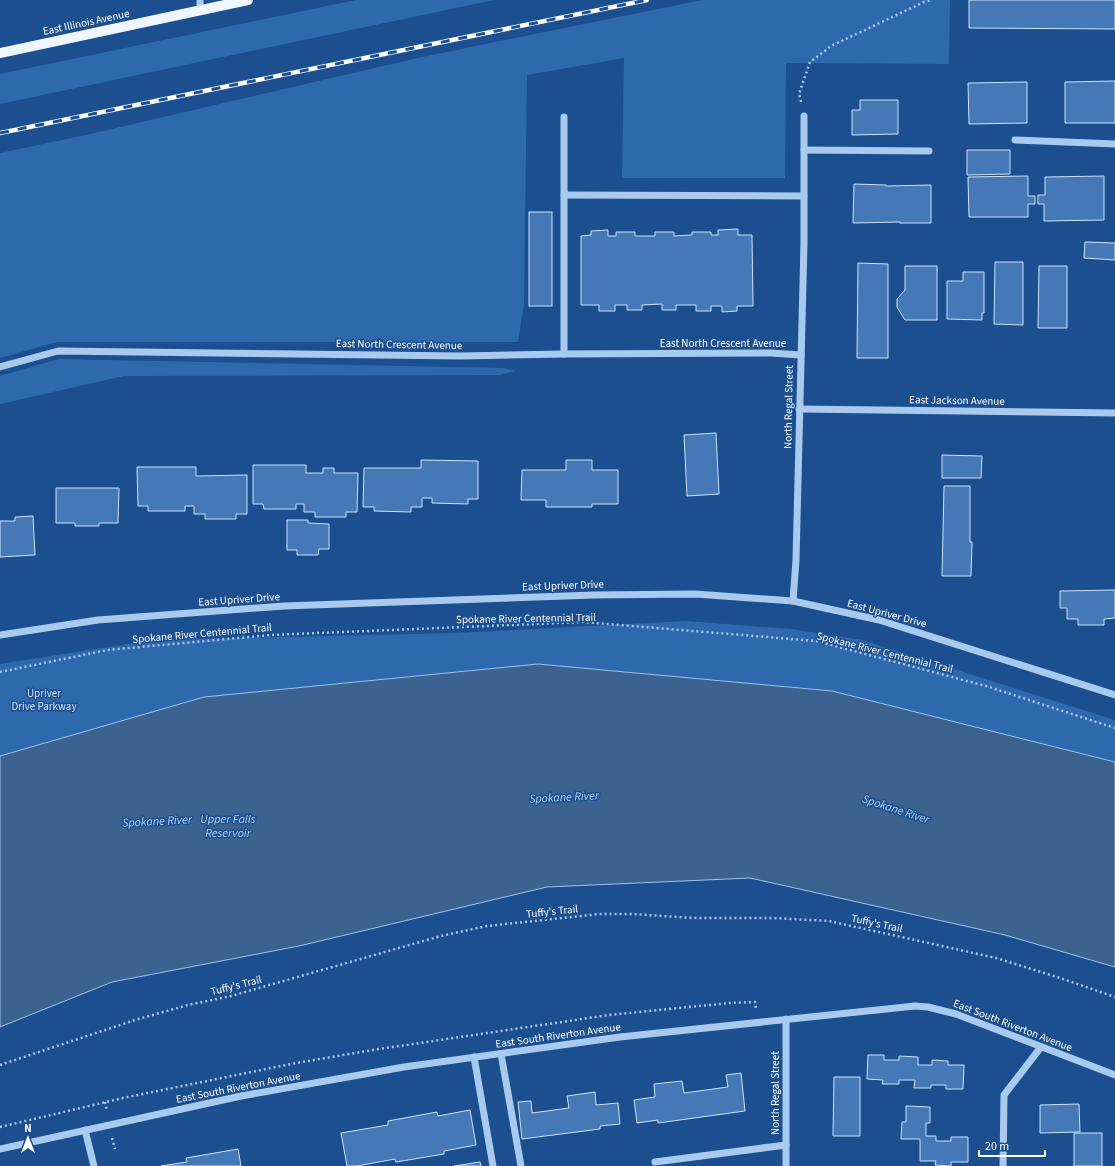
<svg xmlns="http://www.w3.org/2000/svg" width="1115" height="1166" font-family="'Source Sans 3',sans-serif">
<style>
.green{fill:#2e69ad}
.water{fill:#3c6290;stroke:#9cc4f0}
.building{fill:#4478b7;stroke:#cfe3fa}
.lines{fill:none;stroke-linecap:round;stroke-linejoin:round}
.path{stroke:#a9c9ee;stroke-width:2.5;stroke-dasharray:2 3;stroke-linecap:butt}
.minor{stroke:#a9c9ee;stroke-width:7}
.major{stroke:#f0f6ff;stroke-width:10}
.rail-casing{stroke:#fff;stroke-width:4.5}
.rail{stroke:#1b4f8f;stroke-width:3;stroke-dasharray:9;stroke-linecap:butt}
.labels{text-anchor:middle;stroke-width:3;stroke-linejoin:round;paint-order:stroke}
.street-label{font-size:11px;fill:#fff;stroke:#1b4f8f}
.park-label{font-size:11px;fill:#cfe3fa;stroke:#1b4f8f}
.water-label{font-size:12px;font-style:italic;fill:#b5d3f5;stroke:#1b4f8f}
</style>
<rect width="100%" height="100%" fill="#1b4f8f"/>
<g class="green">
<path d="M 356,0 L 494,0 L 0,104 L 0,74 Z"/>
<path d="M 702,0 L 950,0 L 949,64 L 786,63 L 785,178 L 622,178 L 624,58 L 527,75 L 524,304 L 518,342 L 57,342 L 0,358 L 0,153 L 86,135 L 422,57 Z"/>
<path d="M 59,359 L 504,368 L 515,371 L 500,375 L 124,376 L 0,404 L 0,376 Z"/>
<path d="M 686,621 L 791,629 L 862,640 L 1115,720 L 1115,762 L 832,691 L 204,697 L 0,756 L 0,664 L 153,640 L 455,633 Z"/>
</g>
<path class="water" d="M 538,664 L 832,691 L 1115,762 L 1115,967 L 1005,935 L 750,878 L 547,887 L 299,946 L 112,982 L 0,1027 L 0,756 L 204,697 Z"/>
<g class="building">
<path d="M 969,0 L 1115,0 L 1115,29 L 969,28 Z"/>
<path d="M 1115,81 L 1115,123 L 1065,123 L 1065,82 Z"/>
<path d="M 1027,82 L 1027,123 L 969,124 L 968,83 Z"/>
<path d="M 860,100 L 898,100 L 898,134 L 852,135 L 852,110 L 860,110 Z"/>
<path d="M 967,150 L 1010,150 L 1010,174 L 967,175 Z"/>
<path d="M 1028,176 L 1028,196 L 1035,196 L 1035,204 L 1028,204 L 1028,217 L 969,217 L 968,177 Z"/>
<path d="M 1104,176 L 1104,220 L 1044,221 L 1044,204 L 1038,204 L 1038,195 L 1045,195 L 1045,177 Z"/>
<path d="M 854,184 L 886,185 L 886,186 L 931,185 L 931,223 L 900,223 L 900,222 L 853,223 Z"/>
<rect x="529" y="212" width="23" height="94"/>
<path d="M 738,229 L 738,235 L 752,235 L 753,306 L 737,306 L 737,311 L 722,312 L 722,306 L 711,306 L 711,311 L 696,311 L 696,305 L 676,305 L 676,310 L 662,310 L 662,304 L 642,305 L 642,310 L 627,310 L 627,305 L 615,305 L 615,311 L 599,311 L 599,305 L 581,305 L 581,236 L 591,235 L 591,231 L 608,230 L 608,236 L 616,236 L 616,232 L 635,232 L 635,236 L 655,236 L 655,232 L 674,232 L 674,236 L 692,235 L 692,232 L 711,232 L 711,235 L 718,235 L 718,230 Z"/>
<path d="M 1085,242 L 1115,243 L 1115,260 L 1084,258 Z"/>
<path d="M 995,262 L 1023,262 L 1023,325 L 994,324 Z"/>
<path d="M 858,263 L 888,264 L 888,358 L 857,358 Z"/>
<path d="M 905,266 L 937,266 L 937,320 L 905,320 L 897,307 L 897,299 L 905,290 Z"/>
<path d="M 1039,266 L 1067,266 L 1067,328 L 1038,328 Z"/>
<path d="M 963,272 L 984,272 L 984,313 L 982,313 L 982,320 L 947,319 L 947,281 L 963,281 Z"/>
<path d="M 716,433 L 719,494 L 687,496 L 684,435 Z"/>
<path d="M 942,455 L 982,456 L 981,478 L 942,478 Z"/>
<path d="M 421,460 L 478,461 L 478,499 L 468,499 L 468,504 L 432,503 L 432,498 L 422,498 L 422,507 L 411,507 L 411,512 L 374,511 L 374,507 L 363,507 L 364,468 L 421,468 Z"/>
<path d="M 566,460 L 592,460 L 592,470 L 618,470 L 618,504 L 592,504 L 592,507 L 546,507 L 546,500 L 521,500 L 522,470 L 566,470 Z"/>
<path d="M 253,465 L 306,465 L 306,473 L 323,473 L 323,468 L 334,468 L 334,473 L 358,473 L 357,512 L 346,512 L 346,517 L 315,517 L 315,512 L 304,512 L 304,504 L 296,504 L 296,509 L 264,509 L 263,504 L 253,504 Z"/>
<path d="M 137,467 L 196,467 L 196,476 L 247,475 L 247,514 L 236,514 L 236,519 L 205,519 L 205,514 L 194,514 L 194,506 L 185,506 L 185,511 L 148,511 L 148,506 L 138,506 Z"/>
<path d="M 944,486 L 970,486 L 970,542 L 972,542 L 971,576 L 942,576 Z"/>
<path d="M 56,488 L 119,488 L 118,523 L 99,523 L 99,526 L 75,526 L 75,523 L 56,523 Z"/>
<path d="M 33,516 L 35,555 L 0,557 L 0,521 L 15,521 L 15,517 Z"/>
<path d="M 287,520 L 308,520 L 308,523 L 329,524 L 329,549 L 319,549 L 318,555 L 297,555 L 297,550 L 287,550 Z"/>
<path d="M 1115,590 L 1115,618 L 1104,619 L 1104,625 L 1078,625 L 1078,619 L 1067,619 L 1067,608 L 1060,608 L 1060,591 Z"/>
<path d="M 868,1055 L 884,1055 L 884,1060 L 899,1060 L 899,1056 L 918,1057 L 918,1065 L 932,1065 L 932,1060 L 948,1061 L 948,1065 L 964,1065 L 963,1089 L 946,1089 L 946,1085 L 931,1085 L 931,1088 L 914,1088 L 915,1080 L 899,1080 L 899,1084 L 882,1084 L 883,1080 L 867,1079 Z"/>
<path d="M 741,1073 L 745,1111 L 658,1123 L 658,1120 L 637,1123 L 634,1100 L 655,1097 L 654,1084 L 682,1081 L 684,1093 L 728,1087 L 726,1075 Z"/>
<path d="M 834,1077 L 860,1077 L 860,1136 L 833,1136 Z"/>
<path d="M 595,1092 L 596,1105 L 618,1103 L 620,1124 L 600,1126 L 600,1129 L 522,1139 L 518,1102 L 531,1101 L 532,1113 L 569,1108 L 567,1096 Z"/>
<path d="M 1079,1104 L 1080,1132 L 1040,1133 L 1040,1105 Z"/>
<path d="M 906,1106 L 930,1107 L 930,1123 L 926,1123 L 926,1136 L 936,1136 L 936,1141 L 951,1141 L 951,1137 L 968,1137 L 968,1162 L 951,1162 L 951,1166 L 935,1165 L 936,1161 L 920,1161 L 920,1139 L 901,1139 L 902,1122 L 906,1122 Z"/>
<path d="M 470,1110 L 476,1145 L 444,1151 L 444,1154 L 396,1162 L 395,1159 L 357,1166 L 347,1166 L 341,1133 L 388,1125 L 388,1121 L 437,1112 L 438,1116 Z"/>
<rect x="1074" y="1133" width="28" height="33"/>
<path d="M 238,1149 L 241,1166 L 161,1166 L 187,1162 L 186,1158 Z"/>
<path d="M 480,1162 L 481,1166 L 454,1166 Z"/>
</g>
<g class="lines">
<g class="path">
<path d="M 801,102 L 799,94 L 810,62 L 831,46 L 924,2 L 931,0"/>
<path d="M 0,672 L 107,650 L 271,635 L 583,622 L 816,641 L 986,686 L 1115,728"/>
<path d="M 0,1065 L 135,1020 L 188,1005 L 231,996 L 441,936 L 487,926 L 600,914 L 632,914 L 693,918 L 774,918 L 829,921 L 996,958 L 1060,978 L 1115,997"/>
<path d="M 105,1102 L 107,1111"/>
<path d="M 0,1127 L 123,1098 L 296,1063 L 379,1049 L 609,1015 L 730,1003 L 755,1002 L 756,1009"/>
<path d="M 112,1138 L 115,1149"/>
</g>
<g class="minor">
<path d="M 200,10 L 200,0"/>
<path d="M 1015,140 L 1115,144"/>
<path d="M 804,150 L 929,151"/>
<path d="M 564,195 L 804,196"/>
<path d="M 564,354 L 564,117"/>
<path d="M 0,367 L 58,351 L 461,356 L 564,354 L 771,353 L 801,355"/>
<path d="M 799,409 L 1115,413"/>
<path d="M 793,601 L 796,560 L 804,243 L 804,116"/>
<path d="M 0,635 L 98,620 L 284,606 L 594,595 L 695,594 L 793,601 L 879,620 L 1115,695"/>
<path d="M 501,1054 L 521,1166"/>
<path d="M 474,1057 L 493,1166"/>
<path d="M 85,1130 L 94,1166"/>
<path d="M 0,1149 L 241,1096 L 404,1067 L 620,1037 L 915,1006 L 928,1007 L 956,1014 L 1115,1075"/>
<path d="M 655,1162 L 786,1145"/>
<path d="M 786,1166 L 786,1019"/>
<path d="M 1003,1166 L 1004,1095 L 1041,1047"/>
</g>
<path class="major" d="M 0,53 L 248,0"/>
<g class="rail-casing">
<path id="rail" d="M 0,133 L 647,0"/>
</g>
<use href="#rail" class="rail"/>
</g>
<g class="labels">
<g class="street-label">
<text transform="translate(86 22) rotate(-12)" y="4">East Illinois Avenue</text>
<text x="723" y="347">East North Crescent Avenue</text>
<text transform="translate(399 344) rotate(1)" y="4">East North Crescent Avenue</text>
<text transform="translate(957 400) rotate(1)" y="4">East Jackson Avenue</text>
<text transform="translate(788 407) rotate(-89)" y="4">North Regal Street</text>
<text transform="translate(563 585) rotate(-2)" y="4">East Upriver Drive</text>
<text transform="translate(239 599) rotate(-4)" y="4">East Upriver Drive</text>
<text transform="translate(887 613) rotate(15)" y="4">East Upriver Drive</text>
<text transform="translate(526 618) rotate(-1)" y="4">Spokane River Centennial Trail</text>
<text transform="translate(202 633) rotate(-5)" y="4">Spokane River Centennial Trail</text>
<text transform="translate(885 652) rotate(14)" y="4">Spokane River Centennial Trail</text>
<text transform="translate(552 911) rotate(-6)" y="4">Tuffy's Trail</text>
<text transform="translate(877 923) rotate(12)" y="4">Tuffy's Trail</text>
<text transform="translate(236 985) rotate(-14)" y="4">Tuffy's Trail</text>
<text transform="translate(1013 1025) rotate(21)" y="4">East South Riverton Avenue</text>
<text transform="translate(558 1035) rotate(-8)" y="4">East South Riverton Avenue</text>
<text transform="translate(238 1087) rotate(-11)" y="4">East South Riverton Avenue</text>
<text transform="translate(775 1093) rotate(-90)" y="4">North Regal Street</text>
</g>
<g class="park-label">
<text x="44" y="697">Upriver<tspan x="44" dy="13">Drive Parkway</tspan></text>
</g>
<g class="water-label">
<text transform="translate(564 797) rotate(-3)" y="4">Spokane River</text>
<text transform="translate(896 809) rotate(18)" y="4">Spokane River</text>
<text x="228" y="823">Upper Falls<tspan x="228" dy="14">Reservoir</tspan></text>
<text transform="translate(157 821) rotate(-3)" y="4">Spokane River</text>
</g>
</g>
<g transform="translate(28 1138)" stroke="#1b4f8f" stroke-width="3" paint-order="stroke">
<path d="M0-3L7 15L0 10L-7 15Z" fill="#ffffff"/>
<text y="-6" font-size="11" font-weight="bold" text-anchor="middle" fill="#ffffff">N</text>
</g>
<path d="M979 1150v6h66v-6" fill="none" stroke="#ffffff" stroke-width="2"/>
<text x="985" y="1150" font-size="12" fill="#ffffff" stroke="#1b4f8f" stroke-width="3" paint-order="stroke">20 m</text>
</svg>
